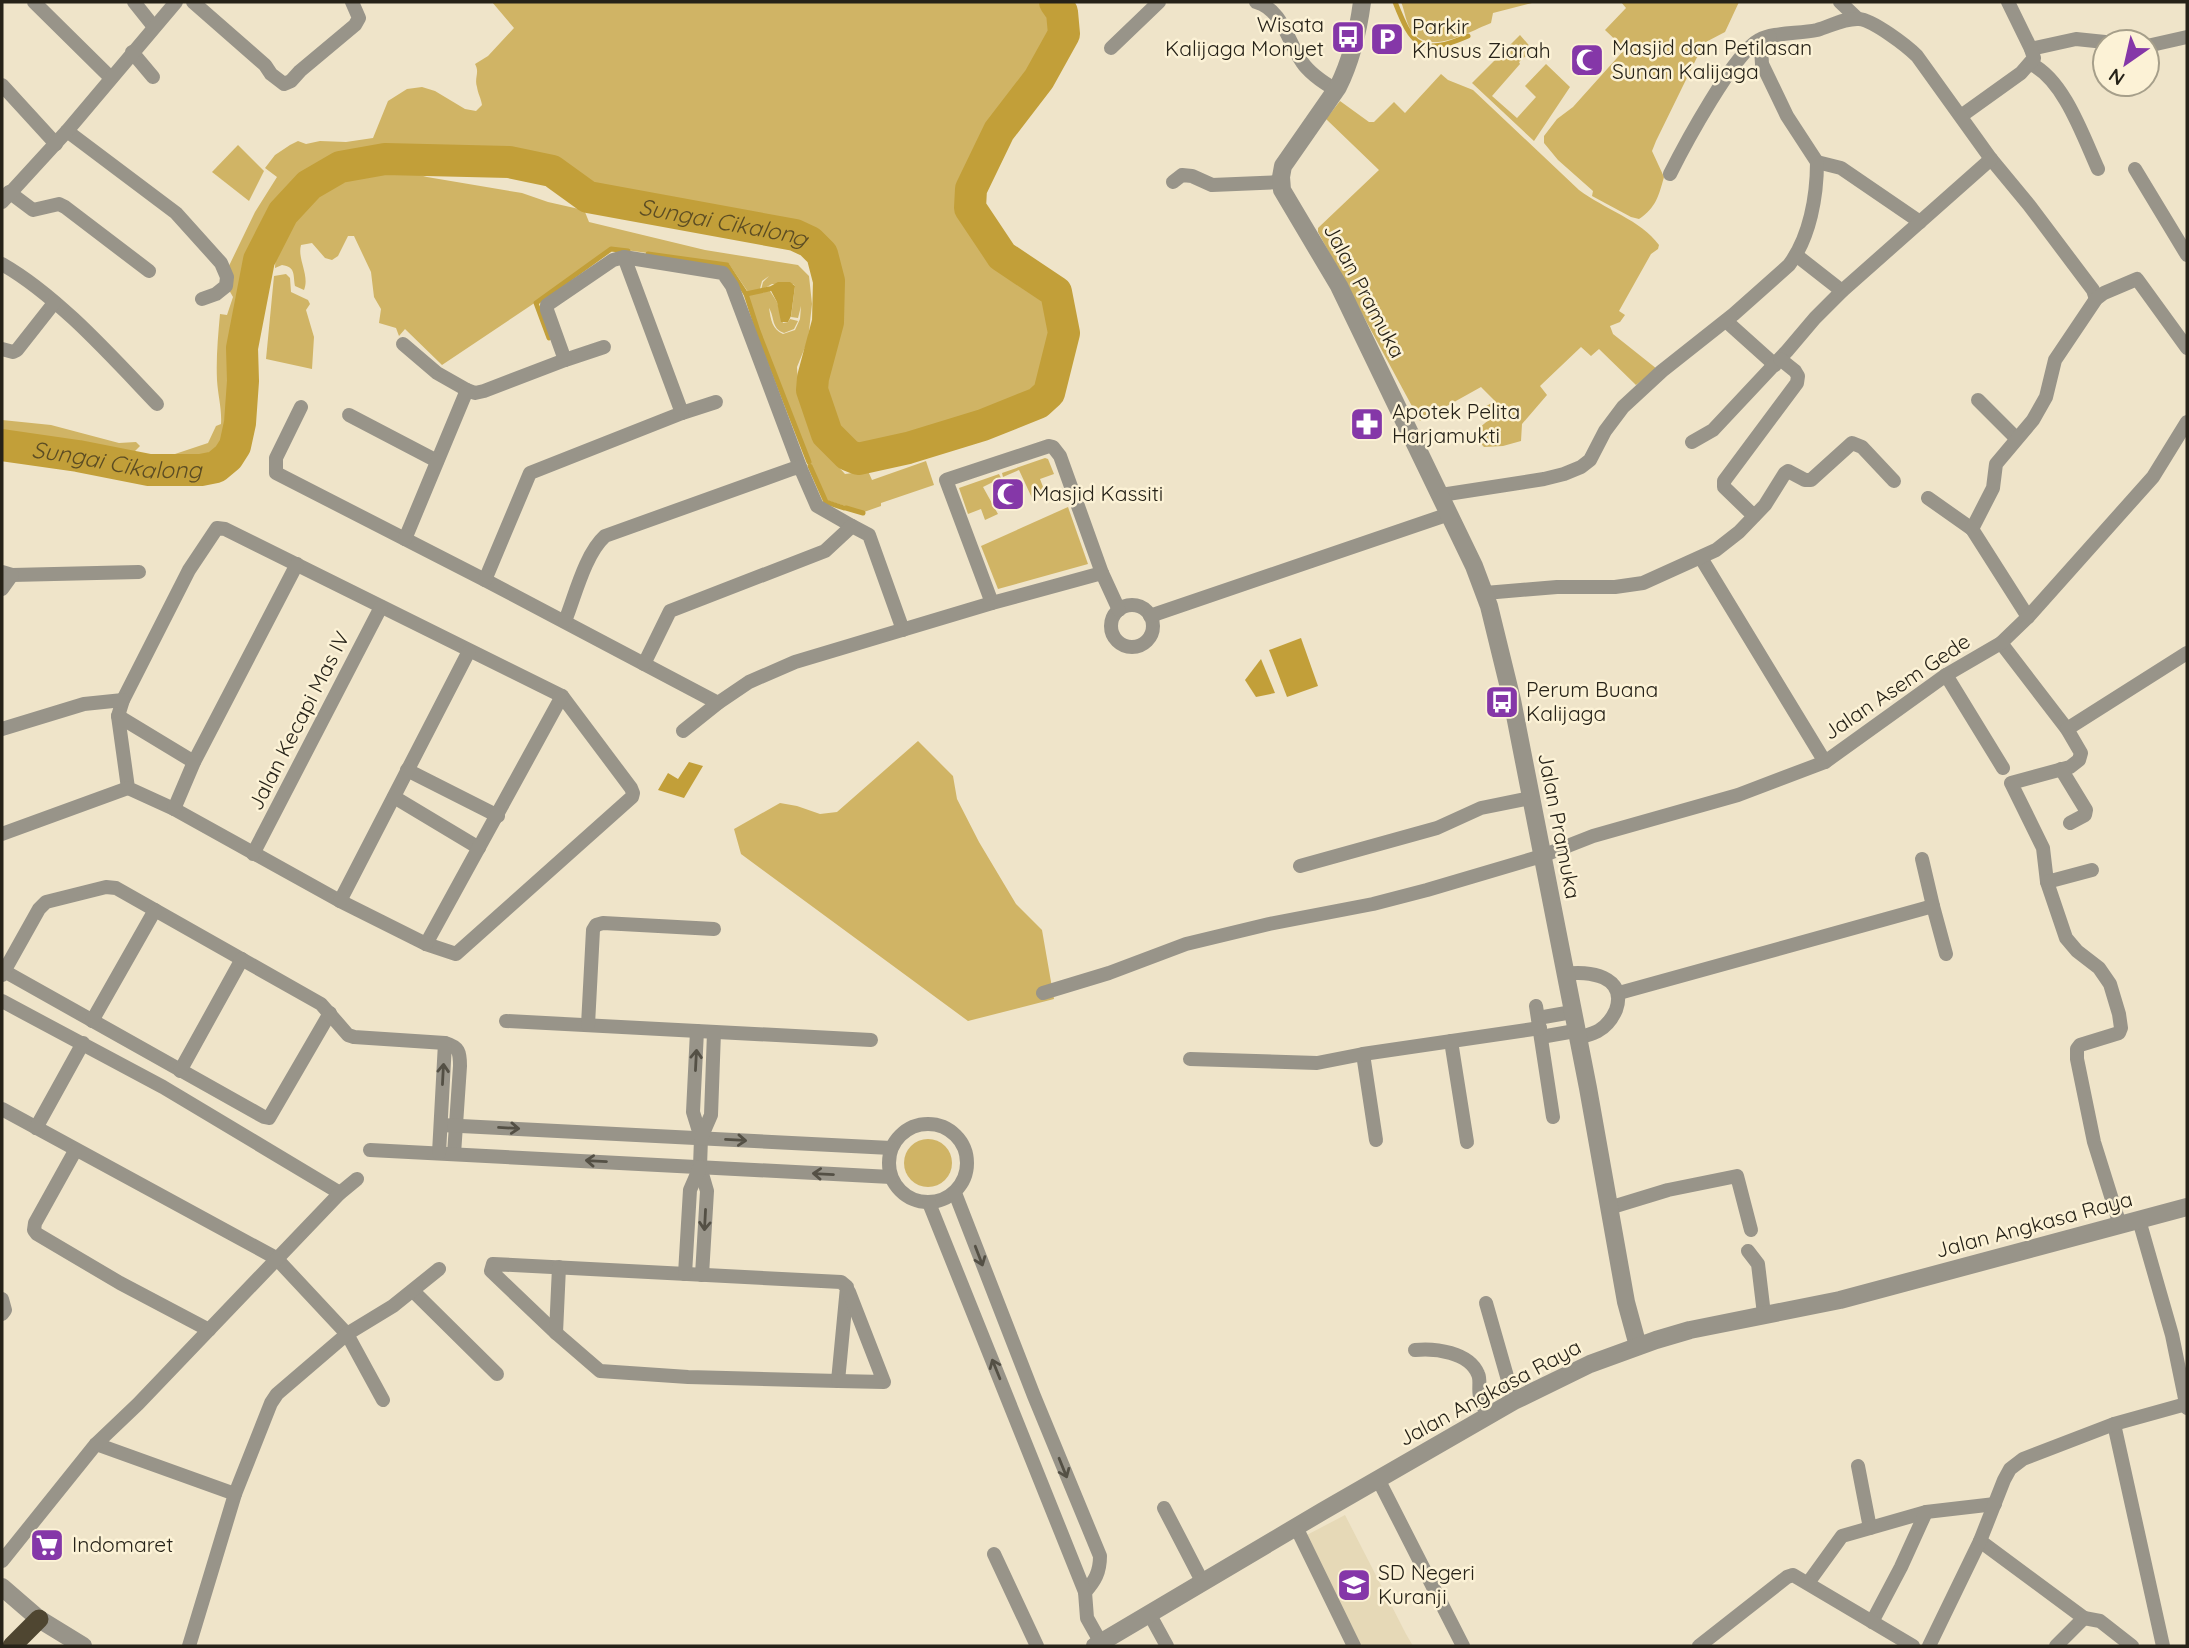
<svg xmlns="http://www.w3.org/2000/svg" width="2189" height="1648" font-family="Quicksand,sans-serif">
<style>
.built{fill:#e6d9b7}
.green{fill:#d0b465}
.water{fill:#c29f39}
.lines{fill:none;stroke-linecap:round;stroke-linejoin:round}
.stream{stroke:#c29f39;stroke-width:5}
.river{stroke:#c29f39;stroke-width:32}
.minor{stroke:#989489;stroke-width:14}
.tertiary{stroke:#989489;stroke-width:18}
.trunk{stroke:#4f4631;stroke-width:19}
.oneway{stroke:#545045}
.labels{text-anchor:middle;stroke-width:5;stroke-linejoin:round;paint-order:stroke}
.poi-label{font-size:21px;fill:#262218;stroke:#fcf2d6;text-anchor:start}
.street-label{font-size:21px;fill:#262218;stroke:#fcf2d6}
.water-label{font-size:23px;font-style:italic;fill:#5b4c23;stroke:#fcf2d6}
</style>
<rect width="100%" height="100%" fill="#efe4c9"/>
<path class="built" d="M 1345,1515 L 1406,1634 L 1413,1646 L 1358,1646 L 1303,1537 Z"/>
<g class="green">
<path d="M 492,2 L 1042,2 L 1052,15 L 1054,32 L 1030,73 L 990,126 L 960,186 L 960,210 L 994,263 L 1047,298 L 1054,332 L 1040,388 L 1033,394 L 980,415 L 905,438 L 859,448 C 839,442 820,400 823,381 C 826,361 835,343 838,323 C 842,297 837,273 831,248 L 799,225 L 592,187 L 556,162 L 510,151 L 384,149 L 336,157 L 303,176 L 274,207 L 247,257 L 232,347 L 231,414 L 225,441 L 212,457 L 200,459 L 157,460 L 208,443 L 216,426 L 221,424 C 222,409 218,396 217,380 C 216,358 218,336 220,314 L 227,315 L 233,297 L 229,290 L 227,270 L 255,212 L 277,177 L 265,168 L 275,155 L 290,145 L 298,141 L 306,144 L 320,141 L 346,142 L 373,138 L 388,101 L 407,89 L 422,87 L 435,91 L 465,109 L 476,111 L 482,105 C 481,98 478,94 477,87 C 474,78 480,72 475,64 L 488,56 L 514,28 Z"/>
<path d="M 1401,2 L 1536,2 L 1493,13 L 1491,23 C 1470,31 1433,55 1413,33 C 1406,25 1405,11 1401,2 Z"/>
<path d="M 1621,2 L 1739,2 L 1725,32 L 1704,43 L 1656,141 L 1652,151 L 1664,177 C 1659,195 1656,208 1639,219 L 1631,217 L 1592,196 L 1593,191 L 1558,160 L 1544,143 L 1544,136 L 1557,119 L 1573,107 L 1625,49 L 1605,30 L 1626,8 Z"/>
<path d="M 1520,35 L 1533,50 L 1519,62 L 1520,64 L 1492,96 L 1517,118 L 1536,97 L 1525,86 L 1546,64 L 1570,87 L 1534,141 L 1472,83 Z"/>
<path d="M 1441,74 L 1448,80 L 1473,90 L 1579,190 C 1604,209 1641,220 1659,245 L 1658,249 L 1651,254 L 1619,311 L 1625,315 L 1620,322 L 1610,326 L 1613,334 L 1657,369 L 1636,385 L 1599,349 L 1591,356 L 1581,347 L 1540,386 L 1547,395 L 1522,424 L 1521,441 L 1503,446 L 1484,447 L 1472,434 L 1491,418 L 1483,408 L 1495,401 L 1481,387 L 1420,421 L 1318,232 L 1318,228 L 1379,170 L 1326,119 L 1340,101 L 1369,122 L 1374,122 L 1394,102 L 1405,113 Z"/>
<path d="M 238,145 L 264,171 L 249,201 L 212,172 Z"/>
<path d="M 370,170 L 404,171 L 427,177 L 522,193 L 548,202 L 579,209 L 585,212 L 589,222 L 705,250 L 798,265 L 809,276 L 812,304 L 808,340 L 797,367 L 798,390 L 818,444 L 845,474 L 868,471 L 872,480 L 926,461 L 934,485 L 881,503 L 881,506 L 864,512 L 826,500 L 779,386 L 750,304 L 748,295 L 770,291 L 777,302 L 783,323 L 788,322 L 790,319 L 798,321 L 794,329 L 784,333 C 771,328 775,318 769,308 C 771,320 772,329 783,334 L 795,330 L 800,319 L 801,306 L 798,318 L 791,317 L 795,286 L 793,284 L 772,284 L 761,290 L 763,282 L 769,276 L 762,281 L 760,289 L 748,292 L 729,264 L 611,248 L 533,304 L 442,365 L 405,329 L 399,336 L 396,328 L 379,323 L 381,309 L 374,297 L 371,272 L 354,236 L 348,236 L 338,256 L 332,260 L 325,258 L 312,243 L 301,245 C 297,259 310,275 304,290 L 295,286 C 293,275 296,267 282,265 L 275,268 L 276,247 L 284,224 L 297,209 L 319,188 Z"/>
<path d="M 286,274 L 290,278 L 291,292 L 308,300 L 310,304 L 306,310 L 314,337 L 312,369 L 266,359 L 274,276 Z"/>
<path d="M 2,420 L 51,425 L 119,443 L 136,442 L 140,446 L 130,456 L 2,435 Z"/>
<path d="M 1045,458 L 1048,459 L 1054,474 L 1040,479 L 1045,492 L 1032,498 L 1019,470 L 1003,477 L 1002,473 Z"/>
<path d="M 999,474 L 1001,478 L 983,487 L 998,514 L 985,520 L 981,509 L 968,514 L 959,488 Z"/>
<path d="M 1068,507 L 1088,564 L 998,589 L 981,546 Z"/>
<path d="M 918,741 L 953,776 L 957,799 L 979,842 L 1016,904 L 1042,930 L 1054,999 L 968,1021 L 741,854 L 734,829 L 780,803 L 797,806 L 820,814 L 837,812 Z"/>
<circle cx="928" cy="1163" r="24"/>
</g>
<g class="water">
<path d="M 778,282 L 790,282 L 795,286 L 791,316 L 788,322 L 781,322 L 777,302 L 769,287 Z"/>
<path d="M 1301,638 L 1318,686 L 1287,697 L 1269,650 Z"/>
<path d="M 1261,659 L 1275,693 L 1256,697 L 1245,680 Z"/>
<path d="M 689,762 L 703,766 L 684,798 L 658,790 L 668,773 L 678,779 Z"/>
</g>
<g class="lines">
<g class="stream">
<path d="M 1395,2 C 1412,45 1420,57 1468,36"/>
<path d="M 648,254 L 727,265 L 746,294 L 769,289"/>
<path d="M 746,294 L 758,331 L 809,462"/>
<path d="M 549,338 L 536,303 L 611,249 L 628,251"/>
<path d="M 810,466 L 826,502 L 844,508"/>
<path d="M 846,508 L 863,513"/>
</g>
<path class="river" id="s1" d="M 2,445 L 78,456 L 149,470 L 201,470 L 216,467 L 228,457 L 235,446 L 240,423 L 243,381 L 242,348 L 259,260 L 283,213 L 309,185 L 340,167 L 385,159 L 509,162 L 552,171 L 588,197 L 795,235 L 810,242 L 822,254 L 829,281 L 828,322 L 813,378 L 812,390 L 827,434 L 848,455 L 858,459 L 908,448 L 983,425 L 1038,403 L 1049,393 L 1064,333 L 1056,292 L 1002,256 L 970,208 L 971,189 L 999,131 L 1039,79 L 1064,34 L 1062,12 L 1055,2"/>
<g class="minor">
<path d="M 34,2 L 111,78"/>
<path d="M 134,2 L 154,27"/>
<path d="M 193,2 L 265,65 L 271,74 L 284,84 L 291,81 L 300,71 L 355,25 L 359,18 L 352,2"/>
<path d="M 1256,2 C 1282,9 1288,42 1302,62 C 1310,74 1324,83 1336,90"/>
<path d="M 1840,2 L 1858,19"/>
<path d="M 2147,46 L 2187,37"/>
<path d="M 1111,48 L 1159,2"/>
<path d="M 2031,49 L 2076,39 L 2105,42"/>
<path d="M 132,52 L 153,77"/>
<path d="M 2031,64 C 2064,80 2083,136 2098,169"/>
<path d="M 2,85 L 56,144"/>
<path d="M 1961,116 L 2021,73 L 2034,58 L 2031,49 L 2008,2"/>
<path d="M 67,131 L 176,213 L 221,263 L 227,277 L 226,286 L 216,294 L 202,299"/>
<path d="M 1817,162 L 1841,168 L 1920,222"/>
<path d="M 2135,169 L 2187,255"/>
<path d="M 1670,174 C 1684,146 1734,53 1759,40 C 1773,32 1800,34 1817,30 C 1831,26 1844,18 1859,19 C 1873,20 1907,46 1917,56 L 1991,159 L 2029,205 L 2093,290 L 2096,299"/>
<path d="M 1173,182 L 1182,175 L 1192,176 L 1212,185 L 1281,182"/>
<path d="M 9,192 L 33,210 L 59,204 L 65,207 L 149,271"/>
<path d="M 2,202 L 67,131 L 176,2"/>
<path d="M 1796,255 L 1842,291"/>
<path d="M 2,264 C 58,296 112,357 157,404"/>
<path d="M 1726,321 L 1775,365"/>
<path d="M 403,344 L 437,373 L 467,390"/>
<path d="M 2,349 L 13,352 L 17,350 L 54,303"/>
<path d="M 565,360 L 604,347"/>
<path d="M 1978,400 L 2016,438"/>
<path d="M 301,407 L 276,458 L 276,473 L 485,580 L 718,703"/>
<path d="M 682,413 L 716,402"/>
<path d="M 349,415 L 437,461"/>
<path d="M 1692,442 L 1713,430 L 1787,351 L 1815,318 L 1842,291 L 1991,159"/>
<path d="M 1441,495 L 1544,479 L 1564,474 L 1581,467 L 1590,460 L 1605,431 L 1623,407 L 1662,371 L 1734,314 L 1789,265 C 1810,237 1817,196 1817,162 L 1787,116 L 1762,64 L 1761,48 L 1770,37"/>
<path d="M 1928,498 L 1972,529"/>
<path d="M 1754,516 L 1724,487 L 1724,481 L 1797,383 L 1798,376 L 1795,371 L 1780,359"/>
<path d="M 217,528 L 225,529 L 562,696 L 631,788 L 633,793 L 632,797 L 456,954 L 426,944 L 340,901 L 174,809 L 128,788 L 118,716 L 123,700 L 189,570 Z"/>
<path d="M 405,539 L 467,390 L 475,393 L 484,391 L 565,360 L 547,310 L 547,305 L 613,260 L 624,257 L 723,273 L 732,286 L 800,467"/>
<path d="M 1701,558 L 1825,762"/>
<path d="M 2,572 L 12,575 L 139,572"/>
<path d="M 485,580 L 530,473 L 682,413 L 624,257"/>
<path d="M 2,589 L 12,575"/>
<path d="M 1485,593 L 1557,587 L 1615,587 L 1643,583 L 1716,550 L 1739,532 L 1765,505 L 1785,473 L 1788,471 L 1805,480 L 1811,480 L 1852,443 L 1862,447 L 1894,481"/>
<path d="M 992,603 L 946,480 L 1049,446 L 1053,447 L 1060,456 L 1102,573"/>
<circle cx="1132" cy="626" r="21"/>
<path d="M 1150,616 L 1449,514"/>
<path d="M 2028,617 L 1972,529 L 1993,488 L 1996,464 L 2033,420 L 2046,397 L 2055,360 L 2096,299 L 2104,293 L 2137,279 L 2187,348"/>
<path d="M 565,621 C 575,596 585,554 605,536 L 792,469 L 800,467 L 817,506 L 852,526"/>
<path d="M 2001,643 L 2067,729 L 2081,753 L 2079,760 L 2070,767 L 2011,783 L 2043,848 L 2047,882 L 2066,938 L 2077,951 L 2099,968 L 2110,984 L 2119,1014 L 2121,1028 L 2119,1033 L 2080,1045 L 2077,1049 L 2077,1059 L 2094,1142 L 2120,1225"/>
<path d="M 644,664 L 670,611 L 825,551 L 852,526 L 869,535 L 903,630"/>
<path d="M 1946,675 L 2003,768"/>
<path d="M 118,716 L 194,762"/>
<path d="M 2,729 L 84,704 L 123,700"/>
<path d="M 2067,729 L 2187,653"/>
<path d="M 683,731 L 718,703 L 749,682 L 795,662 L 992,603 L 1102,573 L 1119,610"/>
<path d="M 2061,769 L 2086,810 L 2085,815 L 2070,823"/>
<path d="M 407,770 L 498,816"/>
<path d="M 394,797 L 479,848"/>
<path d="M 174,809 L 194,762 L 297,564"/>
<path d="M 2,834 L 128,788"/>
<path d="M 253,854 L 381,607"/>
<path d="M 1922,859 L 1933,906"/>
<path d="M 1300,866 L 1437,828 L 1481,808 L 1530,798"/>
<path d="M 2047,882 L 2092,870"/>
<path d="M 340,901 L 469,651"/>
<path d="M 426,944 L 562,696"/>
<path d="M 4,971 L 264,1117 L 269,1118 L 330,1013"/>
<path d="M 1565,974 C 1588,970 1628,976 1616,1010 C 1612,1019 1607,1026 1598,1031 C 1592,1034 1584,1036 1577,1039"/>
<path d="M 2,975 L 39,909 L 46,902 L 106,887 L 116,888 L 321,1004 L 348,1035 L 354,1037 L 445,1043 C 459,1047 460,1052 460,1066 L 454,1154"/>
<path d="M 1043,993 L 1109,973 L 1186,944 L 1269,924 L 1373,904 L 1427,890 L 1542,856 L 1593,836 L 1738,795 L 1825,762 L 1946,675 L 2001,643 L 2028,617 L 2153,477 L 2187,422"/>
<path d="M 1619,993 L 1933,906 L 1946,954"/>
<path d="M 2,1001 L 163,1087 L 340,1193"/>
<path d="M 1536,1006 L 1553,1117"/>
<path d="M 1538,1018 L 1572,1012"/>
<path d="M 92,1021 L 155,910"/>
<path d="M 506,1021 L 871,1040"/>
<path d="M 588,1025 L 593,930 L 596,925 L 603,923 L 714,929"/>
<path d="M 697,1031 L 693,1112 L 701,1138 L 700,1167 L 707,1191 L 702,1275"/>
<path d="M 1541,1037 L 1575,1031"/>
<path d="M 1451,1041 L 1467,1142"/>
<path d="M 1363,1054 L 1376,1140"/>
<path d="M 1190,1059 L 1317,1063 L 1363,1054 L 1540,1028"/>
<path d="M 180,1071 L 242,959"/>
<path d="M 2,1109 L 276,1258 L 347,1334 L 383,1400"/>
<circle cx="928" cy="1163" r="39"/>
<path d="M 441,1125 L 891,1148"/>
<path d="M 36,1128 L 83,1043"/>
<path d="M 701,1138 L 711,1115 L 714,1032"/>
<path d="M 370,1150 L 891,1177"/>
<path d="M 75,1151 L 35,1223 L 34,1230 L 37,1234 L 120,1283 L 209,1330"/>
<path d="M 439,1153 L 445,1043"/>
<path d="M 955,1193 L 1034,1396 L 1100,1556 C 1100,1572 1095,1581 1085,1592"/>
<path d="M 929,1203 L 1085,1592 L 1087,1618 L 1101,1643"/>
<path d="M 1609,1208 L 1668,1190 L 1737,1176 L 1751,1230"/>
<path d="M 2139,1220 L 2172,1335 L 2187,1408"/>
<path d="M 1748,1251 L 1758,1264 L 1764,1314"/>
<path d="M 493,1264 L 841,1282 L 847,1287 L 838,1381 L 688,1377 L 600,1371 L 556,1333 L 491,1271 Z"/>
<path d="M 685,1274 L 690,1190 L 700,1167"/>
<path d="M 413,1291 L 497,1374"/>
<path d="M 2,1299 L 5,1310 L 2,1314"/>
<path d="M 1486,1303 L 1514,1401"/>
<path d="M 556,1333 L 559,1267"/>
<path d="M 1415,1350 C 1435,1348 1469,1352 1478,1374 C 1481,1380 1478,1389 1480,1396 C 1482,1403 1485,1410 1487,1417"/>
<path d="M 838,1381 L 884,1382 L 849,1292"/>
<path d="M 2114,1424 L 2163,1646"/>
<path d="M 96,1444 L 235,1494"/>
<path d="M 1858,1466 L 1870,1528"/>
<path d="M 1378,1479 L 1463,1646"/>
<path d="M 1164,1508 L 1203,1583"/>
<path d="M 1296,1527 L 1354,1646"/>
<path d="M 1980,1541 L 2084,1618 L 2056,1646"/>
<path d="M 994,1554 L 1037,1646"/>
<path d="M 2,1561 L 96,1444 L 138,1404 L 340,1193 L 357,1179"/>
<path d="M 1808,1583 L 1842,1536 L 1926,1512 L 1995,1504"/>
<path d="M 1150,1615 L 1167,1646"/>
<path d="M 2084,1618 L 2100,1621 L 2132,1646"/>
<path d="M 1872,1622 L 1901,1567 L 1926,1512"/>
<path d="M 189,1646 L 235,1494 L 271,1403 L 277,1394 L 347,1334 L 393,1306 L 439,1269"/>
<path d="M 1699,1646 L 1787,1577 L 1793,1575 L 1913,1646"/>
<path d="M 1929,1646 L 1980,1541 L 2004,1480 L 2010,1469 L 2023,1459 L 2114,1424 L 2186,1404"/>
</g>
<g class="tertiary">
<path d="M 1362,2 C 1358,32 1352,59 1338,87 L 1283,166 L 1281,177 L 1282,190 L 1339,286 L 1474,566 L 1489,606 L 1512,700 L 1588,1088 L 1626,1302 L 1638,1346"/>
<path d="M 2,1587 L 39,1619 L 83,1646"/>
<path d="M 1095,1646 L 1323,1511 L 1514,1401 L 1590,1364 L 1656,1340 L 1690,1330 L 1840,1300 L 2187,1207"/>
</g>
<path class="trunk" d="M 12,1646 L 39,1619"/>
</g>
<defs><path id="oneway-shaft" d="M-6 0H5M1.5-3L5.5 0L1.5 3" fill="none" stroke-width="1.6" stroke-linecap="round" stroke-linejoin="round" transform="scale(1.75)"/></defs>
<g class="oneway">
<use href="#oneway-shaft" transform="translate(696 1060) rotate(-87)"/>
<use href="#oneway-shaft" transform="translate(443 1074) rotate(-87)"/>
<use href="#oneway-shaft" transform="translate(509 1128) rotate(3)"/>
<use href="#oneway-shaft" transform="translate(736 1140) rotate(3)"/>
<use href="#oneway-shaft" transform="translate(596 1161) rotate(-177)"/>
<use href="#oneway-shaft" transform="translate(823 1174) rotate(-177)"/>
<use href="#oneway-shaft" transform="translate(705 1220) rotate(93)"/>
<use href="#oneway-shaft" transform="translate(979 1256) rotate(69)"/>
<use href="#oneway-shaft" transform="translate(996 1369) rotate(-112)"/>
<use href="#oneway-shaft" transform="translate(1063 1468) rotate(68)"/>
</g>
<defs>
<g id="bus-square" transform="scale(1.75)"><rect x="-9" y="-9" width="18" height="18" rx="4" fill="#8537a8" stroke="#fcf2d6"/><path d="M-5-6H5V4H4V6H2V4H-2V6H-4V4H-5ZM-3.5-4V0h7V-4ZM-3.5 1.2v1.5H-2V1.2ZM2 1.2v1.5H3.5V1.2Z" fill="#fff"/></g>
<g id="parking-square" transform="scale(1.75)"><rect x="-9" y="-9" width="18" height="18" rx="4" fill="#8537a8" stroke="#fcf2d6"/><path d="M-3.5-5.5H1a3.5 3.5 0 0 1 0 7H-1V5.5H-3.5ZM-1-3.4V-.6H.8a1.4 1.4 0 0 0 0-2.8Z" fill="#fff"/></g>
<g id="mosque-square" transform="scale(1.75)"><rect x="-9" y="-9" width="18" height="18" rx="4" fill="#8537a8" stroke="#fcf2d6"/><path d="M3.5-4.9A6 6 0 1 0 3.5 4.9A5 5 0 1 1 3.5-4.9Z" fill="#fff"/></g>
<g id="pharmacy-square" transform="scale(1.75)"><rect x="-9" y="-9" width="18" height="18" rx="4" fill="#8537a8" stroke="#fcf2d6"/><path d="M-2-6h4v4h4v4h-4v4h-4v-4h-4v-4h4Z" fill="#fff"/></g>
<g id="supermarket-square" transform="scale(1.75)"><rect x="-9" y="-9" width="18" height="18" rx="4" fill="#8537a8" stroke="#fcf2d6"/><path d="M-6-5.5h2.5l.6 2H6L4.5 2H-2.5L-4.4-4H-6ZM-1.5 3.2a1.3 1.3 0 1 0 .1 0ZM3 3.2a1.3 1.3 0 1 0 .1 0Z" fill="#fff"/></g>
<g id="school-square" transform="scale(1.75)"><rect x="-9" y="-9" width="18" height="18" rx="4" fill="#8537a8" stroke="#fcf2d6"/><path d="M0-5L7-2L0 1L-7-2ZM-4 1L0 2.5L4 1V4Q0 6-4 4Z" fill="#fff"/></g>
</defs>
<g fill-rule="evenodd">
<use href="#bus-square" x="1348" y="37"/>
<use href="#parking-square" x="1387" y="39"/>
<use href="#mosque-square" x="1587" y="60"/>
<use href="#pharmacy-square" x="1367" y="424"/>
<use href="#mosque-square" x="1008" y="494"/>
<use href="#bus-square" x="1502" y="702"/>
<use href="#supermarket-square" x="47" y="1545"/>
<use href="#school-square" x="1354" y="1585"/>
</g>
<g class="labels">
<g class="poi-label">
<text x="1324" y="32" text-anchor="end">Wisata<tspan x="1324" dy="24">Kalijaga Monyet</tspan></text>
<text x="1412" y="34">Parkir<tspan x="1412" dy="24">Khusus Ziarah</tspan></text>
<text x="1612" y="55">Masjid dan Petilasan<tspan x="1612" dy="24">Sunan Kalijaga</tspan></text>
<text x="1392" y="419">Apotek Pelita<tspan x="1392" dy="24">Harjamukti</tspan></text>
<text x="1032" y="501">Masjid Kassiti</text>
<text x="1526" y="697">Perum Buana<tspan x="1526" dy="24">Kalijaga</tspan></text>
<text x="72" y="1552">Indomaret</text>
<text x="1378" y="1580">SD Negeri<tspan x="1378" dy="24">Kuranji</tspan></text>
</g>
<g class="street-label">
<text transform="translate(1364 291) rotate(62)" y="7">Jalan Pramuka</text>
<text transform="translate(1897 687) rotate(-34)" y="7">Jalan Asem Gede</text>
<text transform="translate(299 721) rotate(-63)" y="7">Jalan Kecapi Mas IV</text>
<text transform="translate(1559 826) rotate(79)" y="7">Jalan Pramuka</text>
<text transform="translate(2034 1225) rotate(-15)" y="7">Jalan Angkasa Raya</text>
<text transform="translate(1490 1393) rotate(-28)" y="7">Jalan Angkasa Raya</text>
</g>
<g class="water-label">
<text dy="8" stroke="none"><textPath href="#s1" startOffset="956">Sungai Cikalong</textPath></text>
<text dy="8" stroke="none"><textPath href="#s1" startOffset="116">Sungai Cikalong</textPath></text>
</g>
</g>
<rect width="2189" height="1648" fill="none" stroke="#262218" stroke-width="7"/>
<g transform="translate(2126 63) rotate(214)"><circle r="33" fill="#fcf2d6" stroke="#a69f8a" stroke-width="2"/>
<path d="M0-5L12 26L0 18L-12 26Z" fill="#8537a8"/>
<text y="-10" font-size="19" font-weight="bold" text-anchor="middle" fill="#262218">N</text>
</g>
</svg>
